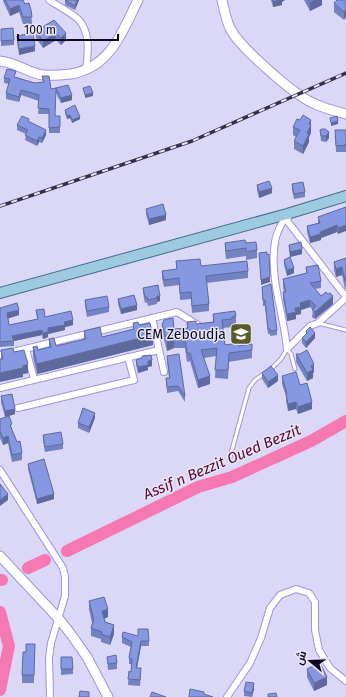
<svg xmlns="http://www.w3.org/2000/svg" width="346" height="697" font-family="'Fira Sans',Cairo,sans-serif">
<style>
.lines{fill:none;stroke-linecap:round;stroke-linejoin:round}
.river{stroke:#f578b3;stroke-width:12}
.service-casing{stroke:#a293de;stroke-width:5}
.minor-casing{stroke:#a293de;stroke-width:8}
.secondary-casing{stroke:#a293de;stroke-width:11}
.primary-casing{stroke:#406e90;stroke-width:12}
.service{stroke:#fff;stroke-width:3}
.minor{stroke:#fff;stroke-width:6}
.secondary{stroke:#fff;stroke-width:9}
.primary{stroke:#9dcae0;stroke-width:10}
.rail-casing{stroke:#362f4b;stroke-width:3.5}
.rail{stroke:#e8e6f6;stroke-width:2;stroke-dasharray:6;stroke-linecap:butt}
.wall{fill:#7383c2}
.shaded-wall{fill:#5e6a9e}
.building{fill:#8698e1;stroke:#5e6a9e}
.labels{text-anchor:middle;stroke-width:3;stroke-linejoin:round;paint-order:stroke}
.poi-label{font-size:14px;fill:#0f0722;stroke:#e8e6f6;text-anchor:end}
.water-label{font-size:15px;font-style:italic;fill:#570834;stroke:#e8e6f6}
</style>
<rect width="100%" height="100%" fill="#dbd7f6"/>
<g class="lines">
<g class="river">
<path d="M 67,551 L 198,487 L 232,477 L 311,441 L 346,421"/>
<path d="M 28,568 L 45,560"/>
<path d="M 0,580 L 2,580"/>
<path d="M 0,612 L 9,646 L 0,690"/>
</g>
<g class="service-casing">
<g id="service">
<path d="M 318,323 L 346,330"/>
<path d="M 270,370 L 281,359 L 287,349 L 291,354 L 295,369"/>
<path d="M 230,457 L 249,388 L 255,380 L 265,373"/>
</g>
</g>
<g class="minor-casing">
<g id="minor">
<path d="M 49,0 C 58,6 70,12 78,19 C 91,32 88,54 86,70"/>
<path d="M 287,214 C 282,223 276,232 275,242 C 269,278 284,314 287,349"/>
<path d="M 287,214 L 288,222 L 346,297"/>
<path d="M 152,318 L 164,372"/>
<path d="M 26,349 L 34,379"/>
<path d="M 287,349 L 310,326 L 318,323 L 346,298"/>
<path d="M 0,355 L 177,312 L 198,325"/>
<path d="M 0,388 L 159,350"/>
<path d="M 18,408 L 134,380 L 128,357"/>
<path d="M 0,470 L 63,568 L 65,577 L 65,596 L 51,643 L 49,658 L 50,697"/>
<path d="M 227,697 L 250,663 L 261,638 L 270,608 L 280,595 L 296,589 L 309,593 L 315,602 L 315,630 L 319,650 L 330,668 L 346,681"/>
</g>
</g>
<g class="secondary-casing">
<g id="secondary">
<path d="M 222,0 C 224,9 226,21 231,30 C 240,47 292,93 311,102 C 322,108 334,111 346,114"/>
<path d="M 0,61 C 15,62 28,73 43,75 C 52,76 62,75 71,74 C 111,67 122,32 138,0"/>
<path d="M 0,556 L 59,619 L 70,633 L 87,657 L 108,697"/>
</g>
</g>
<g class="primary-casing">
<path id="primary" d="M 0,293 L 287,214 L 346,196"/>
</g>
<use href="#service" class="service"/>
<use href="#minor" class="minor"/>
<use href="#secondary" class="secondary"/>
<use href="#primary" class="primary"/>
<g class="rail-casing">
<path id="rail" d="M 0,206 L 192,141 L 346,73"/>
</g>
<use href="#rail" class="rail"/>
</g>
<g class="wall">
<path d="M 3,0 L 23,0 L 25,4 L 31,10 L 32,24 L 23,24 L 19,12 L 10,16 L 3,1 Z"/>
<path d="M 65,0 L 79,0 L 75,10 L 65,5 Z"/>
<path d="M 271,0 L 285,0 L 282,2 L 282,5 L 273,7 Z"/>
<path d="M 304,0 L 322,0 L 322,5 L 310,11 Z"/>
<path d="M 346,0 L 344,20 L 334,12 L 334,3 Z"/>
<path d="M 54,20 L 66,40 L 61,45 L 56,40 L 43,48 L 36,38 L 36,31 Z"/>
<path d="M 1,29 L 14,40 L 14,45 L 1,46 Z"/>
<path d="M 17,36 L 35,51 L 19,55 L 17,41 Z"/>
<path d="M 42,76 L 55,116 L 60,116 L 60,133 L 49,133 L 49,114 L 38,114 L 39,101 L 21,95 L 19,102 L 6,99 L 6,93 L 9,84 L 4,83 L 4,78 L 16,77 L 35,83 L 43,82 Z"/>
<path d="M 56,88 L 72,100 L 61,103 L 56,93 Z"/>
<path d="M 65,110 L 80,119 L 72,123 L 70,118 L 67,119 L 65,113 Z"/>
<path d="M 300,120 L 311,120 L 311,133 L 309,137 L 309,142 L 303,154 L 294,149 L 294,141 L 296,137 L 293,135 L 293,127 Z"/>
<path d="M 29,122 L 46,135 L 42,143 L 39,142 L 37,146 L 25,140 L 26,134 L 17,130 L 17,125 Z"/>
<path d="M 320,130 L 329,138 L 326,142 L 321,141 Z"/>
<path d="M 335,130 L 346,130 L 346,152 L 336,152 Z"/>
<path d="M 292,184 L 305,192 L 305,197 L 294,199 L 292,190 Z"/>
<path d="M 257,185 L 272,193 L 259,198 L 257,190 Z"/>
<path d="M 346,207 L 338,234 L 337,232 L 321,238 L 321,240 L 310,243 L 307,232 L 307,226 L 318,223 L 318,217 Z"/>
<path d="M 146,209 L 166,220 L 149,225 L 146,214 Z"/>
<path d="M 225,243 L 246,243 L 257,250 L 257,258 L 246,260 L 246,256 L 226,259 L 225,251 Z"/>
<path d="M 289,245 L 302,254 L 290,257 L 294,273 L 287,276 L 284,265 L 284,260 L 290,257 L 289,250 Z"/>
<path d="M 346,258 L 346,289 L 345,289 L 342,275 L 336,277 L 334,270 L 334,262 Z"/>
<path d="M 176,261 L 201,266 L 248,271 L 248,278 L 206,283 L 209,304 L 209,311 L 192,313 L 191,299 L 180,300 L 179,285 L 164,287 L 162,278 L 162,271 L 176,269 Z"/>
<path d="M 306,267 L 321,281 L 321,288 L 315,289 L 321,296 L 333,304 L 315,319 L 312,317 L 313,310 L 310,307 L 301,310 L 301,314 L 296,315 L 296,319 L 287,321 L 283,299 L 283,292 L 284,292 L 283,286 L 283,279 L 306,273 Z"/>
<path d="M 158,285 L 160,301 L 157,302 L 157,304 L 148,306 L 147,302 L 145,303 L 143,293 L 143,288 Z"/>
<path d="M 262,287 L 277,330 L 277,335 L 270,336 L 270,334 L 268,334 L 265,306 L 263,306 Z"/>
<path d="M 118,299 L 137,310 L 121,314 L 118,304 Z"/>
<path d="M 85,300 L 109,307 L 109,312 L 87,317 L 85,306 Z"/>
<path d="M 0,308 L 19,315 L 8,318 L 9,325 L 37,319 L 36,310 L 45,317 L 73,325 L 65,327 L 65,330 L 48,334 L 48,337 L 43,339 L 42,335 L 14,341 L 14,346 L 0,347 Z"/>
<path d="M 213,314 L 236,316 L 236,325 L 232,325 L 232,327 L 223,328 L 225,345 L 239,346 L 252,350 L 252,358 L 229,362 L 228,379 L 215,378 L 216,356 L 204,358 L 210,384 L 198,388 L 190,361 L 187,362 L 185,348 L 174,348 L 167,351 L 162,332 L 162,324 L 174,329 L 187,328 L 187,322 L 196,324 L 213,322 Z"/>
<path d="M 133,323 L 139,325 L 153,345 L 37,374 L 33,357 L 33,347 L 38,350 L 49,348 L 49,339 L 56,346 L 84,340 L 84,331 L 102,337 L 133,329 Z"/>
<path d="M 306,331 L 315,338 L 306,348 L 302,343 L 302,338 L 306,334 Z"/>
<path d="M 1,350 L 14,352 L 28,373 L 23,374 L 23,377 L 1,360 Z"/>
<path d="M 296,354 L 314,372 L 313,373 L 313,378 L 307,381 L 296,362 Z"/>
<path d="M 142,356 L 152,366 L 148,367 L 148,370 L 138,373 L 136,365 L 136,360 L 142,358 Z"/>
<path d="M 167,356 L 185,396 L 185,402 L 178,391 L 167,393 L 166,378 L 169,378 L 167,361 Z"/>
<path d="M 262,373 L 278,381 L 268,388 L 262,379 Z"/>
<path d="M 282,376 L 300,385 L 312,409 L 298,414 L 296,409 L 288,411 L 286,401 L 286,396 L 282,384 Z"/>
<path d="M 1,396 L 15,414 L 9,416 L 12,430 L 22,453 L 22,460 L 12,462 L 8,443 L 3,445 L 0,438 L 0,419 L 8,416 L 5,417 L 1,402 Z"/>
<path d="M 95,418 L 89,433 L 78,428 L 78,423 Z"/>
<path d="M 43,435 L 63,444 L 63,449 L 45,452 L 43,441 Z"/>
<path d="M 28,464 L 54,499 L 37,504 L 28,469 Z"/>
<path d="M 89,601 L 108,617 L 104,619 L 105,622 L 114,634 L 110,645 L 101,642 L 101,639 L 91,636 L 91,628 L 92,623 L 89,609 Z"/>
<path d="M 148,629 L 149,646 L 141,646 L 137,668 L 141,673 L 140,686 L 128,685 L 129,671 L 131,672 L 132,664 L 129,664 L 129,658 L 131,647 L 122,643 L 122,637 L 138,636 Z"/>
<path d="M 35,644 L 34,683 L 22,683 L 22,675 L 26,652 Z"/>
<path d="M 107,657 L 117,663 L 117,669 L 108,670 Z"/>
<path d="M 61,663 L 73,669 L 73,674 L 61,675 Z"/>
<path d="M 307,669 L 327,685 L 314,691 L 307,677 Z"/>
<path d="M 254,689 L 252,697 L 244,696 L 244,691 Z"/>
</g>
<g class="shaded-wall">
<path d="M 77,0 L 79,0 L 75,10 L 75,6 Z"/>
<path d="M 280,0 L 285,0 L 282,2 L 282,5 L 273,7 L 273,2 Z"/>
<path d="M 315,0 L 322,0 L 322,5 L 310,11 L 310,3 Z"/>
<path d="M 19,5 L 19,12 L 10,16 L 10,9 Z"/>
<path d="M 346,9 L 346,17 L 344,20 L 344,12 Z"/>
<path d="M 56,33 L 56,40 L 43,48 L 43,41 Z"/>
<path d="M 66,33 L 66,40 L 61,45 L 61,38 Z"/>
<path d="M 35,46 L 35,51 L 19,55 L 19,49 Z"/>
<path d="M 21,90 L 21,95 L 19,102 L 19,97 Z"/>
<path d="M 93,93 L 93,96 L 85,98 L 85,95 Z"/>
<path d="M 72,95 L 72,100 L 61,103 L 61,98 Z"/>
<path d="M 70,115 L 70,118 L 67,119 L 67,116 Z"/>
<path d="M 80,117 L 80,119 L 72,123 L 72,120 Z"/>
<path d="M 311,120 L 311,133 L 309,137 L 309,142 L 303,154 L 303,146 L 307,133 L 309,124 Z"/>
<path d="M 338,121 L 338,124 L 331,126 L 331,123 Z"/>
<path d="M 46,130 L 46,135 L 42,143 L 42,138 Z"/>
<path d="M 329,132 L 329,138 L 326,142 L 326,136 Z"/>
<path d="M 39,137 L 39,142 L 37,146 L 37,141 Z"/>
<path d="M 272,188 L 272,193 L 259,198 L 259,192 Z"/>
<path d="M 166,215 L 166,220 L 149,225 L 149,219 Z"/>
<path d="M 337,225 L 337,232 L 321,238 L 321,240 L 310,243 L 310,237 Z"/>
<path d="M 346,225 L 346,231 L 338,234 L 338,228 Z"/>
<path d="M 302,249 L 302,254 L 290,257 L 290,252 Z"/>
<path d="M 342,267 L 342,275 L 336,277 L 336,269 Z"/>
<path d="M 294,268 L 294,273 L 287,276 L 287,270 Z"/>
<path d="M 270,277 L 270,282 L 261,285 L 261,280 Z"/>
<path d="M 157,296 L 160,296 L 160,301 L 157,302 Z"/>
<path d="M 333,296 L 333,304 L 315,319 L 315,312 Z"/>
<path d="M 310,300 L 310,307 L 301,310 L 301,314 L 296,315 L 296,319 L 287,321 L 287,314 L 300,303 Z"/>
<path d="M 137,305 L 137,310 L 121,314 L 121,309 Z"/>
<path d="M 19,310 L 19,315 L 7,319 L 7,313 Z"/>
<path d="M 73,320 L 73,325 L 65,327 L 65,330 L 48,334 L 48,337 L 43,339 L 43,333 L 48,328 L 64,322 Z"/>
<path d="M 42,330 L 42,335 L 14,341 L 12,336 Z"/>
<path d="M 315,333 L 315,338 L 306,348 L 306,342 Z"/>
<path d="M 153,335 L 153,345 L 37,374 L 37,364 Z"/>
<path d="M 174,340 L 174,348 L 167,351 L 167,342 Z"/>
<path d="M 152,360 L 152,366 L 148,367 L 148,370 L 138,373 L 138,367 L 148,361 Z"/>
<path d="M 28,364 L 28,373 L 23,374 L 23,377 L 0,382 L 0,373 Z"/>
<path d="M 314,364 L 314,372 L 313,373 L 313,378 L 307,381 L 307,373 L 311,366 Z"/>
<path d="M 278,375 L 278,381 L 268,388 L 268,382 Z"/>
<path d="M 210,376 L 210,384 L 198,388 L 198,380 Z"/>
<path d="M 296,402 L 296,409 L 288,411 L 288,404 Z"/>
<path d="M 312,402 L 312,409 L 298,414 L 298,407 Z"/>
<path d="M 15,409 L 15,414 L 5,417 L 5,411 Z"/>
<path d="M 95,413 L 95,418 L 89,433 L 89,427 Z"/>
<path d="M 8,436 L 8,443 L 3,445 L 3,438 Z"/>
<path d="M 8,494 L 8,500 L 0,506 L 0,500 Z"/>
<path d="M 54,494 L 54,499 L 37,504 L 37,499 Z"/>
<path d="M 108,609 L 108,617 L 102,619 L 102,611 Z"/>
<path d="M 114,625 L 114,634 L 110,645 L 110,637 Z"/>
<path d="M 141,641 L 141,646 L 136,673 L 136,668 Z"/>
<path d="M 327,677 L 327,685 L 314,691 L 314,683 Z"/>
<path d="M 254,683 L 254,689 L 252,697 L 252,693 Z"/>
</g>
<g class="building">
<path d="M 5,0 L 23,0 L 25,4 L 29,3 L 31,10 L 32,17 L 23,17 L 19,5 L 10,9 Z"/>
<path d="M 65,0 L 77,0 L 75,6 Z"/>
<path d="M 272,0 L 280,0 L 273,2 Z"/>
<path d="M 309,0 L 315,0 L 310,3 Z"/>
<path d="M 337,0 L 346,0 L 346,9 L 344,12 L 334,3 Z"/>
<path d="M 54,20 L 66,33 L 61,38 L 56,33 L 43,41 L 36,31 Z"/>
<path d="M 13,28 L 14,40 L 1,41 L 1,29 Z"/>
<path d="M 33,33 L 35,46 L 19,49 L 17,36 Z"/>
<path d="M 7,69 L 16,71 L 14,77 L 35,83 L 44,82 L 42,76 L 49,76 L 51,89 L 56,88 L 55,116 L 60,116 L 60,127 L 49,128 L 49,109 L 38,108 L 39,95 L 21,90 L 19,97 L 6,93 L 10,79 L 4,78 Z"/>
<path d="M 68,85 L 72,95 L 61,98 L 56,88 Z"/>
<path d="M 90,86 L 93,93 L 85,95 L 83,88 Z"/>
<path d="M 75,105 L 80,117 L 72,120 L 70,115 L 67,116 L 65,110 Z"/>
<path d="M 303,115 L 311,120 L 309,124 L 311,125 L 307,133 L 309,134 L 303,146 L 294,141 L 300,130 L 293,127 L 297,119 L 300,120 Z"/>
<path d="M 22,116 L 29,119 L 28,121 L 46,130 L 42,138 L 39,137 L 37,141 L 25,135 L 28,130 L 17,125 Z"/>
<path d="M 337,116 L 338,121 L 331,123 L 330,118 Z"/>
<path d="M 322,129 L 325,129 L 329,132 L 326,136 L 321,136 L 320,130 Z"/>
<path d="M 335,130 L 346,130 L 346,145 L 336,146 Z"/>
<path d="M 269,181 L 272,188 L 259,192 L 257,185 Z"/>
<path d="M 303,182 L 305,192 L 294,194 L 292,184 Z"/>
<path d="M 163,204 L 166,215 L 149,219 L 146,209 Z"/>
<path d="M 346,207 L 346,225 L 338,228 L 337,225 L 320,232 L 321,234 L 310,237 L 307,226 L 320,223 L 318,217 Z"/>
<path d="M 245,240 L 246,243 L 256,242 L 257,250 L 246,252 L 246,248 L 226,251 L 225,243 Z"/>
<path d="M 301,242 L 302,249 L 290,252 L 289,245 Z"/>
<path d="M 267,252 L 267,255 L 269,254 L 270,277 L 261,280 L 259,253 Z"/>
<path d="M 290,257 L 294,268 L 287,270 L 284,260 Z"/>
<path d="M 346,258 L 346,281 L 345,280 L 342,267 L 336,269 L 334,262 Z"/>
<path d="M 200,259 L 201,266 L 247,261 L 248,271 L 206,276 L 209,304 L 192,306 L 191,292 L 180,293 L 179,278 L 164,280 L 162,271 L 177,269 L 176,261 Z"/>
<path d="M 318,265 L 321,281 L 310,283 L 321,296 L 326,292 L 328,294 L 330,293 L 333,296 L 315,312 L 312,310 L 316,306 L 310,300 L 300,303 L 301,307 L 295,308 L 296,312 L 287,314 L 283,292 L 286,292 L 283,279 L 307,273 L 306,267 Z"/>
<path d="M 271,284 L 277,330 L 270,331 L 270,329 L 268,329 L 265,300 L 263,300 L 262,287 Z"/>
<path d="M 158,285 L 160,296 L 157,296 L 157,298 L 148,300 L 147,297 L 145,297 L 143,288 Z"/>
<path d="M 134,295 L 137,305 L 121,309 L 118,299 Z"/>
<path d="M 107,296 L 109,307 L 87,311 L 85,300 Z"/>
<path d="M 17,303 L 19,310 L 7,313 L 9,325 L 38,319 L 36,310 L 44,309 L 45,317 L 71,311 L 73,320 L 64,322 L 65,325 L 48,328 L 48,332 L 43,333 L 42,330 L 12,336 L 14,341 L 0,342 L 0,308 Z"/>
<path d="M 235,311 L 236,316 L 232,317 L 232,319 L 222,320 L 225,345 L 239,343 L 239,346 L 252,344 L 252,350 L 229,353 L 228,370 L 215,370 L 217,348 L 201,350 L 210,376 L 198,380 L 190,353 L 187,353 L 185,339 L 174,340 L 167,342 L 162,324 L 164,320 L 173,318 L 174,329 L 188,328 L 187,322 L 196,321 L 196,324 L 214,322 L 213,314 Z"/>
<path d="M 138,322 L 139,325 L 150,323 L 153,335 L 37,364 L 33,347 L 37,346 L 38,350 L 51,347 L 49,339 L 54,338 L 56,346 L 86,339 L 84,331 L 100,327 L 102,337 L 134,329 L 133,323 Z"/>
<path d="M 310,327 L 315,333 L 306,342 L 302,338 L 307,333 L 306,331 Z"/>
<path d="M 13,348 L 14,352 L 24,350 L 28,364 L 23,366 L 23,368 L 0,373 L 0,360 L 3,359 L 1,350 Z"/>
<path d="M 307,350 L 314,364 L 311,366 L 313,370 L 307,373 L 296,354 L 300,354 Z"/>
<path d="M 179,354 L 185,396 L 178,386 L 167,387 L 166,378 L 170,378 L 167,356 Z"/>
<path d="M 151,355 L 152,360 L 148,361 L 148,365 L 138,367 L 136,360 L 142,358 L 142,356 Z"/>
<path d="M 271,366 L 278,375 L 268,382 L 262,373 Z"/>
<path d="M 296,372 L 300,385 L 307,383 L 312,402 L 298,407 L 296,402 L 288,404 L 286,394 L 287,394 L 282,376 Z"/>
<path d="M 12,394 L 15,409 L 5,411 L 1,396 Z"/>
<path d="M 83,408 L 95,413 L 89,427 L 78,423 Z"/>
<path d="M 9,416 L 12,424 L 10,425 L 17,442 L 20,441 L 22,453 L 12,455 L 8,436 L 3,438 L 0,431 L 0,419 Z"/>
<path d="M 61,432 L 63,444 L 45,447 L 43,435 Z"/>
<path d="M 44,459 L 54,494 L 37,499 L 28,464 Z"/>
<path d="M 0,484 L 8,494 L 0,500 Z"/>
<path d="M 104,597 L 108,609 L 102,611 L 105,622 L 114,625 L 110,637 L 101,634 L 102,632 L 91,628 L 94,620 L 89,601 Z"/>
<path d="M 138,629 L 148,629 L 149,641 L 141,641 L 136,668 L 141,668 L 140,680 L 128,679 L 129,671 L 131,672 L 132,659 L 129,658 L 132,642 L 122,637 L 123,632 L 138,636 Z"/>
<path d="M 26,644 L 35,644 L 34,675 L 22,675 L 23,652 L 26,652 Z"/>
<path d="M 116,655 L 117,663 L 108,664 L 107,657 Z"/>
<path d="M 61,657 L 72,657 L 73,669 L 61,669 Z"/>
<path d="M 320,663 L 327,677 L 314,683 L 307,669 Z"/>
<path d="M 246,682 L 254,683 L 252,693 L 244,691 Z"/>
<path d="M 190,689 L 204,692 L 204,694 L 213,697 L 189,697 Z"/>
<path d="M 80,691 L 89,692 L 89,697 L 79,697 Z"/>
<path d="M 152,692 L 166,697 L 150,697 Z"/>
<path d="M 276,693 L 277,697 L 268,697 L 268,694 Z"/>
</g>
<defs>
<g id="university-square" transform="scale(1.15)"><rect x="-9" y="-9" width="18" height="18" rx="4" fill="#585b29" stroke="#e8e6f6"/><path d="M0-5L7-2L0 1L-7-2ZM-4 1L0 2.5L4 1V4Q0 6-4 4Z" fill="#fff"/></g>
</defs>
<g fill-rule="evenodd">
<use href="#university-square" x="241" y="334"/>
</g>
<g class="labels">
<g class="poi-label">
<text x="226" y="339">CEM Zeboudja</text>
</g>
<g class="water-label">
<text transform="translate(222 462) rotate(-23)" y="5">Assif n Bezzit Oued Bezzit</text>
</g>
</g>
<g transform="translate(310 661) rotate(289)" stroke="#e8e6f6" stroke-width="3" paint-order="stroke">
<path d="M0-3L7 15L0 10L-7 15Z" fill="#0f0722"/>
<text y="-6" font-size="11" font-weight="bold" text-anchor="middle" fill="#0f0722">ش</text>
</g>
<path d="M18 34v6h100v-6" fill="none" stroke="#0f0722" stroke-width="2"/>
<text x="24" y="34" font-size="12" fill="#0f0722" stroke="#e8e6f6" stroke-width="3" paint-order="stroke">100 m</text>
</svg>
